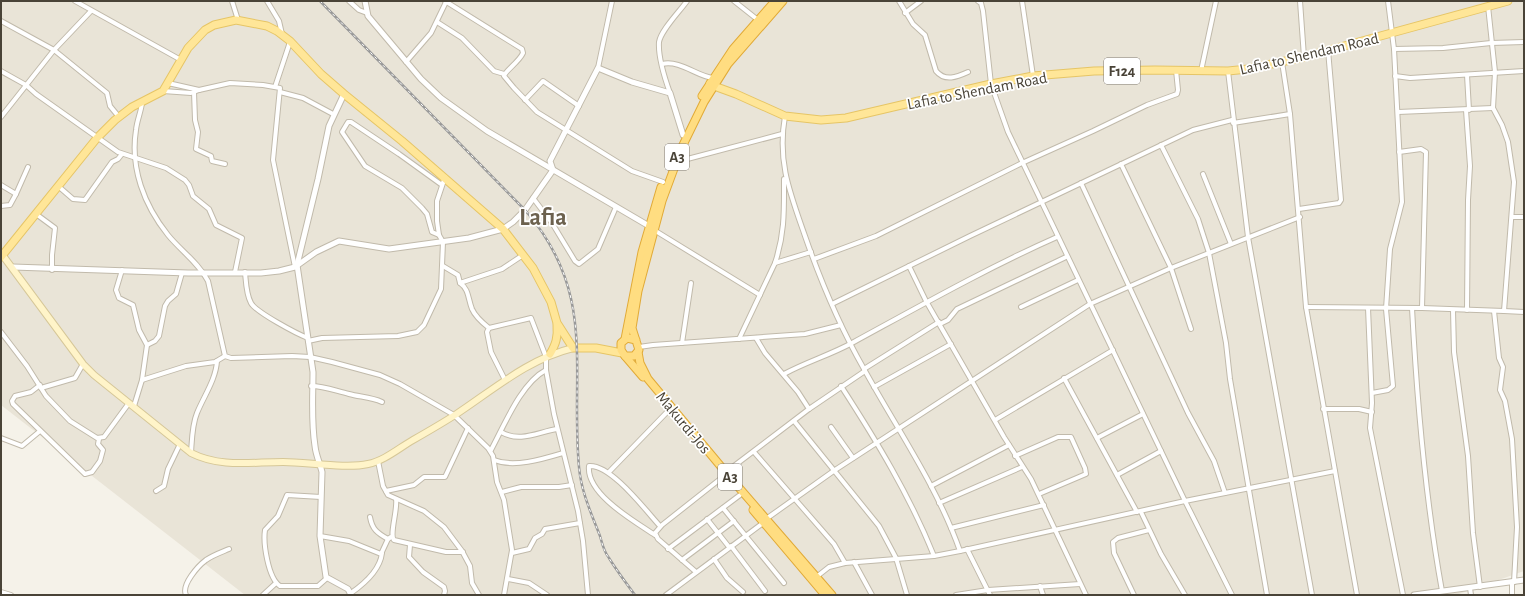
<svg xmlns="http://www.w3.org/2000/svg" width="1525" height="596" font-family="'Alegreya Sans',sans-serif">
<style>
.residential{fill:#e9e4d7}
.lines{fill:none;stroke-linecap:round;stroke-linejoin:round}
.minor-casing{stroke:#c1baab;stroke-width:6}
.tertiary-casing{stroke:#c1baab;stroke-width:7}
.secondary-casing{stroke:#d6c798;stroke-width:8}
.primary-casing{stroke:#e6c566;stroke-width:9}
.trunk-casing{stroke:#e1aa37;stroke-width:9}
.minor{stroke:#fff;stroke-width:4}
.tertiary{stroke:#fff;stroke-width:5}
.secondary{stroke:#fff4c9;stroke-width:6}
.primary{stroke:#ffe698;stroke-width:7}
.trunk{stroke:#ffdd81;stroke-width:7}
.rail-casing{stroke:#989898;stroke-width:2.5}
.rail{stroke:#fff;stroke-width:1;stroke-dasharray:3;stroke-linecap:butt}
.labels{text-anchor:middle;stroke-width:3.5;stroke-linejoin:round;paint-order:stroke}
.shield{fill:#fff;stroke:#807b73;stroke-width:1}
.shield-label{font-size:15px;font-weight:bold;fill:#494337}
.street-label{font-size:16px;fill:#494337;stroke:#fff}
.town-label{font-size:24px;font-weight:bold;fill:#6c614e;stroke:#fff}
</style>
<rect width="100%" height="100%" fill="#f5f2e9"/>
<path class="residential" d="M 1,1 L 1524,1 L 1524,571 L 1456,595 L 245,595 L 1,405 Z"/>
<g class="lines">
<g class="minor-casing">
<g id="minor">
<path d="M 75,1 L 181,60"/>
<path d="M 232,1 L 238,20"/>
<path d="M 267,1 L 279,21 L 282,34"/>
<path d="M 349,1 L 359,10 L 367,13"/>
<path d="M 445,1 L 522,49 L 523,53 C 519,62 505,71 504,76 L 514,88 L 537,112 L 632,171 L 663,182"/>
<path d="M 734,1 L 758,20"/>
<path d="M 899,1 L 913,24 L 925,35 L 936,71 C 945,82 957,77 968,72"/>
<path d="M 978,1 L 981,3 L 983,11 L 991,84 L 1008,132 L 1185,501 L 1232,595"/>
<path d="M 1022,1 L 1033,76"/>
<path d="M 1300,1 L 1304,57"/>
<path d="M 905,13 L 921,1"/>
<path d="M 1,21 L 54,50 L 107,93 L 110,106 L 119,117"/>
<path d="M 437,22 L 462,38 L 494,71 L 504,74"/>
<path d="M 1394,49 L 1443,48 L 1491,43 L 1524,42"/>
<path d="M 406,62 L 431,33 L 446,2"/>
<path d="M 1282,62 L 1290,114 L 1306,307 L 1357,595"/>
<path d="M 662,64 C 681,60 696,76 713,78"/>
<path d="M 598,68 L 612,1"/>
<path d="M 1,71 L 26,85 L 36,94 L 118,152 L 166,168 L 185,180 L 189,185 L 193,196 L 209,209 L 216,225 L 242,238 L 235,272"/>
<path d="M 1201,71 L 1216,1"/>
<path d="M 1228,71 L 1248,237 L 1312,595"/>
<path d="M 1467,75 L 1469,110"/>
<path d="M 1395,76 L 1410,78 L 1524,71"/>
<path d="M 168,83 L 199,90"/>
<path d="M 275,87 L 290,42"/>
<path d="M 163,91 L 191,93 L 199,90 L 230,83 L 263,85 L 280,88 L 273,160 L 295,267"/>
<path d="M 194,92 L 195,120 L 198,132 L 196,149 L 211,156 L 212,161 L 225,164"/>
<path d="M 280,92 L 303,98 L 333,114"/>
<path d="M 670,93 C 665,79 658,56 659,42 C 661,30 680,11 687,1"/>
<path d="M 525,100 L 543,81 L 579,106"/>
<path d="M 142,103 C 141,112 137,120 136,130 C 130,168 144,205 168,235 C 181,251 198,262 208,281 L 225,356 L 231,358 L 292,356 L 310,357 L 332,362 L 380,375 L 400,384 L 454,415 L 488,448 L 493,456 L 497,482 L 504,500 L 512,550 L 504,595"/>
<path d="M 1466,110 L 1470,166 L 1468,200 L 1467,310"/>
<path d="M 1398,112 L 1493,108"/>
<path d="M 785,116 C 777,162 790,193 805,236 C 821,282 840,327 864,369 C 897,429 937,486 960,551"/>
<path d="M 1,117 L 54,50 L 91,11"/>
<path d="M 1233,123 L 1290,114"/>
<path d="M 1161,145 L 1198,219 L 1209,253 L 1226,343 L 1230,379 L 1267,595"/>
<path d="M 1399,152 L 1421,149 L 1426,152 L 1422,308"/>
<path d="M 676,162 L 782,134"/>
<path d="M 1121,164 L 1171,268 L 1191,329"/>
<path d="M 1203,174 L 1231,244"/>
<path d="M 1081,183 L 1188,413 L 1214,461 L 1225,493"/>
<path d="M 1,185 L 16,194 L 28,167"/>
<path d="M 58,186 L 73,199 L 85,200 L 112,162 L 118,159 L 122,154"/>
<path d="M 533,198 L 552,223 L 575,261 L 579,264 L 598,249 L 616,207"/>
<path d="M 1,206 L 10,205 L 16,194"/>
<path d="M 1299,209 L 1339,203 L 1341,200 L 1328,50"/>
<path d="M 36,214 L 55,228 L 52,255 L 52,270"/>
<path d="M 1512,217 L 1524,217"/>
<path d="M 654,230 L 760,295"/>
<path d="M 439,235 L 432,232 L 427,214 L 422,208 L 402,188 L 365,166 L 342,132 L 348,122 L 351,122 L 399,154 L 442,185"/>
<path d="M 814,259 L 876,236 L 1022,163 L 1093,131 L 1147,105 L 1177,94 L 1178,90 L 1176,70"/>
<path d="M 775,263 L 811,252"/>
<path d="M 443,266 L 458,275 L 460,283 L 502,269 L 523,255"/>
<path d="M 909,266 L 926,301 L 1004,437 L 1031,479 L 1086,595"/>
<path d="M 122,270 L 116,290 L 119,298 L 133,305 L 139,330 L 147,345 L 142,380 L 134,406"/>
<path d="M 245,272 C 246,282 246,294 251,303 C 256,312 297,334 308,338"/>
<path d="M 460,283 C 469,289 468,299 472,309 C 475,316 484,324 489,328 L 487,332 L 491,352 L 505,380"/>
<path d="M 832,304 L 970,236 L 1193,130 L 1232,120"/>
<path d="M 1021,307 L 1078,280"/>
<path d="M 1306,307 L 1422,308 L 1504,311 L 1514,182 L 1508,142 L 1502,125 L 1493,108 L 1495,72 L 1488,6"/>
<path d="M 1368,308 L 1372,403 L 1370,428 L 1403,595"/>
<path d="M 1412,308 C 1417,403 1425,497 1442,591"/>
<path d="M 1453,310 L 1454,352 L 1468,456 L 1473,533 L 1480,587"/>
<path d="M 1494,311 L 1499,358 L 1503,367 L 1500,390 L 1505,401 L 1512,439 L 1517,527 L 1514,582"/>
<path d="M 1504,311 L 1524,312"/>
<path d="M 940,324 L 948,320 L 957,309 L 1066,257"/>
<path d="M 489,328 L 531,318 L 546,357 L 546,370 L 554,414 L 578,511 L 583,541 L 588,595"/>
<path d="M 1,332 L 27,366 L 46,396 L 70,421 L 97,438 L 104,437 L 129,403"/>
<path d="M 756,338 L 765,353 L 798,392 L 809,409"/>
<path d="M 739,339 L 775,263 C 785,233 784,210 784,179"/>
<path d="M 308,341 L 322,338 L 398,336 L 417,332 L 424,325 L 441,289 L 443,242 L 439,235 L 437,221 L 437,201 L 445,177"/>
<path d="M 682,343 L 691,283"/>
<path d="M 147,345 L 155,341 L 159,336 L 165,306 L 168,301 L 176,294 L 182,273"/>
<path d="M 639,347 L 653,345 L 805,334 L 841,325"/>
<path d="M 864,369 L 939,322"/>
<path d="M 784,374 C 806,362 830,355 852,343 C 920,306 987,268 1057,237"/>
<path d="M 1064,378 L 1137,512"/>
<path d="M 142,380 L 186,366 L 215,362 L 225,356"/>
<path d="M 40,385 L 31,392 L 15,396 L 12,401 L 13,404 L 85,474 L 92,472 L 100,461 L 103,450 L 98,444 L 99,439"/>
<path d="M 311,386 C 324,386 336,391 349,394 C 360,397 371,397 382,402"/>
<path d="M 841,386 C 876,440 910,496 934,556"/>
<path d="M 874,387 L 951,344"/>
<path d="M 41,388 L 75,378 L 83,364"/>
<path d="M 1372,393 L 1388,390 L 1393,386 L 1386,309 L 1390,249 L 1402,202 L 1394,49 L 1388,1"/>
<path d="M 1323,409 L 1359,409 L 1372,412"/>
<path d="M 995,420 L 1113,350"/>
<path d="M 794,421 L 879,526 L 896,558 L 907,595"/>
<path d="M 831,427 L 853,458"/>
<path d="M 501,432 C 520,443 538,432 557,429"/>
<path d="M 1,438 L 22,446 L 40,431"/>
<path d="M 1097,438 L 1143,414"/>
<path d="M 491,450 C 504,426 521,383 546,370"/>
<path d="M 754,452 L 834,544 L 845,563"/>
<path d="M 191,453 C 192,439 192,425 197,413 C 204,396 216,379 217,361"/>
<path d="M 1015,456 L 1058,437 L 1071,437 L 1085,468 L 1086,474 L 1039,494"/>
<path d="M 494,460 C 514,468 543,459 563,453"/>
<path d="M 378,461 L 383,486 L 388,495 L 424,511 L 444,527 L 462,551 L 470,566 L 472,583 L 479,595"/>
<path d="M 609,472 L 669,410"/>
<path d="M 726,472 L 809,409 L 865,371"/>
<path d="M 1117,475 L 1161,451"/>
<path d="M 931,486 L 1009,445"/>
<path d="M 156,491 L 164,486 L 168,469 L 180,444"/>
<path d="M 386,491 L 414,485 L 424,477 L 445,477 L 468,428"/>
<path d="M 502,492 L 521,487 L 559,487 L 572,485"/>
<path d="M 321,497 L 287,495 L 278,516 L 265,530 C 263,543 268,578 280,586 L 318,586 L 327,578"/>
<path d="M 396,499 C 398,509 389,535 394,540 L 446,552 L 463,552"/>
<path d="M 939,503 L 1022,467"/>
<path d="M 723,508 L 784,583"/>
<path d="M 1141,512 L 1161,554 L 1185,595"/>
<path d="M 370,517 C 372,529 377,533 388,539"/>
<path d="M 707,519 L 729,547"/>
<path d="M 766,519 L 835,470 L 1090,304 L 1171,268 L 1300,217"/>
<path d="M 951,528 L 1044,505"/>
<path d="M 655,535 C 634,521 586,494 589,466 C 611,464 646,511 660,526"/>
<path d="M 320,536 L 349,541 L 381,554 L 388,539 L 391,537"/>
<path d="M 410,545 L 409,557 L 423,572 L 444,587 L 445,591 L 444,595"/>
<path d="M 731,546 L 765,591"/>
<path d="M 668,549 L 740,495"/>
<path d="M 967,549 L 990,595"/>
<path d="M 512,553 L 529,549 L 535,538 L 542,534 L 545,529 L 580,523"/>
<path d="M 714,559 L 727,578 L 743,592"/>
<path d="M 682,560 L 734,521"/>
<path d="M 854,562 L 872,595"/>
<path d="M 696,572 L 658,539 L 655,533 L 662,525 L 724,476"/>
<path d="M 815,578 L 829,567 L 845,563 L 934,556 L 960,551 L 1185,501 L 1335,471"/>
<path d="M 508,579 L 529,583 L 547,595"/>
<path d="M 1512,582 L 1512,595"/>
<path d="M 1040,586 L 1043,595"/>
<path d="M 1470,588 L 1471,595"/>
<path d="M 1,592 L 11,595"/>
<path d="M 351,593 C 364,584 380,570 382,553"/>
<path d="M 186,595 C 181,585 198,566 206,560 C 213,555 222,552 229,549"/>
<path d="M 263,595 L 276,583"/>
<path d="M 666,595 L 763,523"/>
<path d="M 956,595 L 988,590 L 1080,584"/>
<path d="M 1134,595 L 1114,553 L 1113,542 L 1118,538 L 1149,530"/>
</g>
</g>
<g class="tertiary-casing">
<g id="tertiary">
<path d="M 365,1 L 368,16 L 421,79 L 441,98 L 487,131 L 649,226"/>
<path d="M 344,94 L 329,126 L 318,179 L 297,265 L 313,372 C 313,396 311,421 315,446 C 316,456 320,463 322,472 L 320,536 L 326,577 L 348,589 L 351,595"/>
<path d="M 13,267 L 188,273 L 261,273 L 279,271 L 295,267 L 316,252 L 339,241 L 389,249 L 469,238 L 503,229 L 513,222 L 525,210 L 553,170 L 550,161 L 598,68 L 632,82 L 670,93 L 683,135"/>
<path d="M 1414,595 L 1524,580"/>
</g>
</g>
<g class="secondary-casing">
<path id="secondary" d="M 1,253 L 83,364 L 94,375 L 191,453 C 221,468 251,462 283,462 C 307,462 346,469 368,464 C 384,461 399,448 413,440 C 427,432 441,424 455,415 C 493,390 528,359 573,348"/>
</g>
<g class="primary-casing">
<g id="primary">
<path d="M 710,83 L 714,86 L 736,94 L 785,116 L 821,120 L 846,118 L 991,84 L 1033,76 L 1094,71 L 1155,70 L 1228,71 L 1248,69 L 1304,57 L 1508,1"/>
<path d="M 1,257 L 97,138 L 115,120 L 132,107 L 163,91 L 188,48 L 205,30 L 214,25 L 236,20 L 267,26 L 277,31 L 290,41 L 321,74 L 344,94 L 402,141 L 503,229 L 533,268 L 551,302 L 557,323 L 573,348 L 596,348 L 622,353"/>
<path d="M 550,354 C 556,344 558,337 557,325"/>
</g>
</g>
<g class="trunk-casing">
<g id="trunk">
<path d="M 702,96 L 733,49 L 775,1"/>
<path d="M 625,339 L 642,252 L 661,187"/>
<path d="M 636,340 L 627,338 L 621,343 L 621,350 L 625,356 L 634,356 L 639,350 L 632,328 L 638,291 L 662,201 L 682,147 L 704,102 L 728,64 L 783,1"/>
<path d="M 638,352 L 640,363 L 648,379 L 728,475 L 832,595"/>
<path d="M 625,356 L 643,377"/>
<path d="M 753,510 L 825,595"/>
</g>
</g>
<use href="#minor" class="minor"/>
<use href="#tertiary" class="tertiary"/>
<use href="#secondary" class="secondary"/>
<use href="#primary" class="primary"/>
<use href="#trunk" class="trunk"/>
<g class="rail-casing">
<path id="rail" d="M 320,1 L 525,210 C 598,294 570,369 579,467 C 581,491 591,513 600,536 C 602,543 604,552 609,558 C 617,571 626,583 635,595"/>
</g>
<use href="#rail" class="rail"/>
</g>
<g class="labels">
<g class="shield">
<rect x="1104" y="58" width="36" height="26" rx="3"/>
<rect x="665" y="144" width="24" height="26" rx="3"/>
<rect x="718" y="464" width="24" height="26" rx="3"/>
</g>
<g class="shield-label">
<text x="1122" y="76">F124</text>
<text x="677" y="162">A3</text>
<text x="730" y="482">A3</text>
</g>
<g class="street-label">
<text transform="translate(1309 53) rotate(-13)" y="6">Lafia to Shendam Road</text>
<text transform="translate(977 90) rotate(-11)" y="6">Lafia to Shendam Road</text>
<text transform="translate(684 422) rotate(50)" y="6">Makurdi-Jos</text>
</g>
<g class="town-label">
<text x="543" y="225">Lafia</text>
</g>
</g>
<rect width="1525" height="596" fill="none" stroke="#494337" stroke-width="4"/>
</svg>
